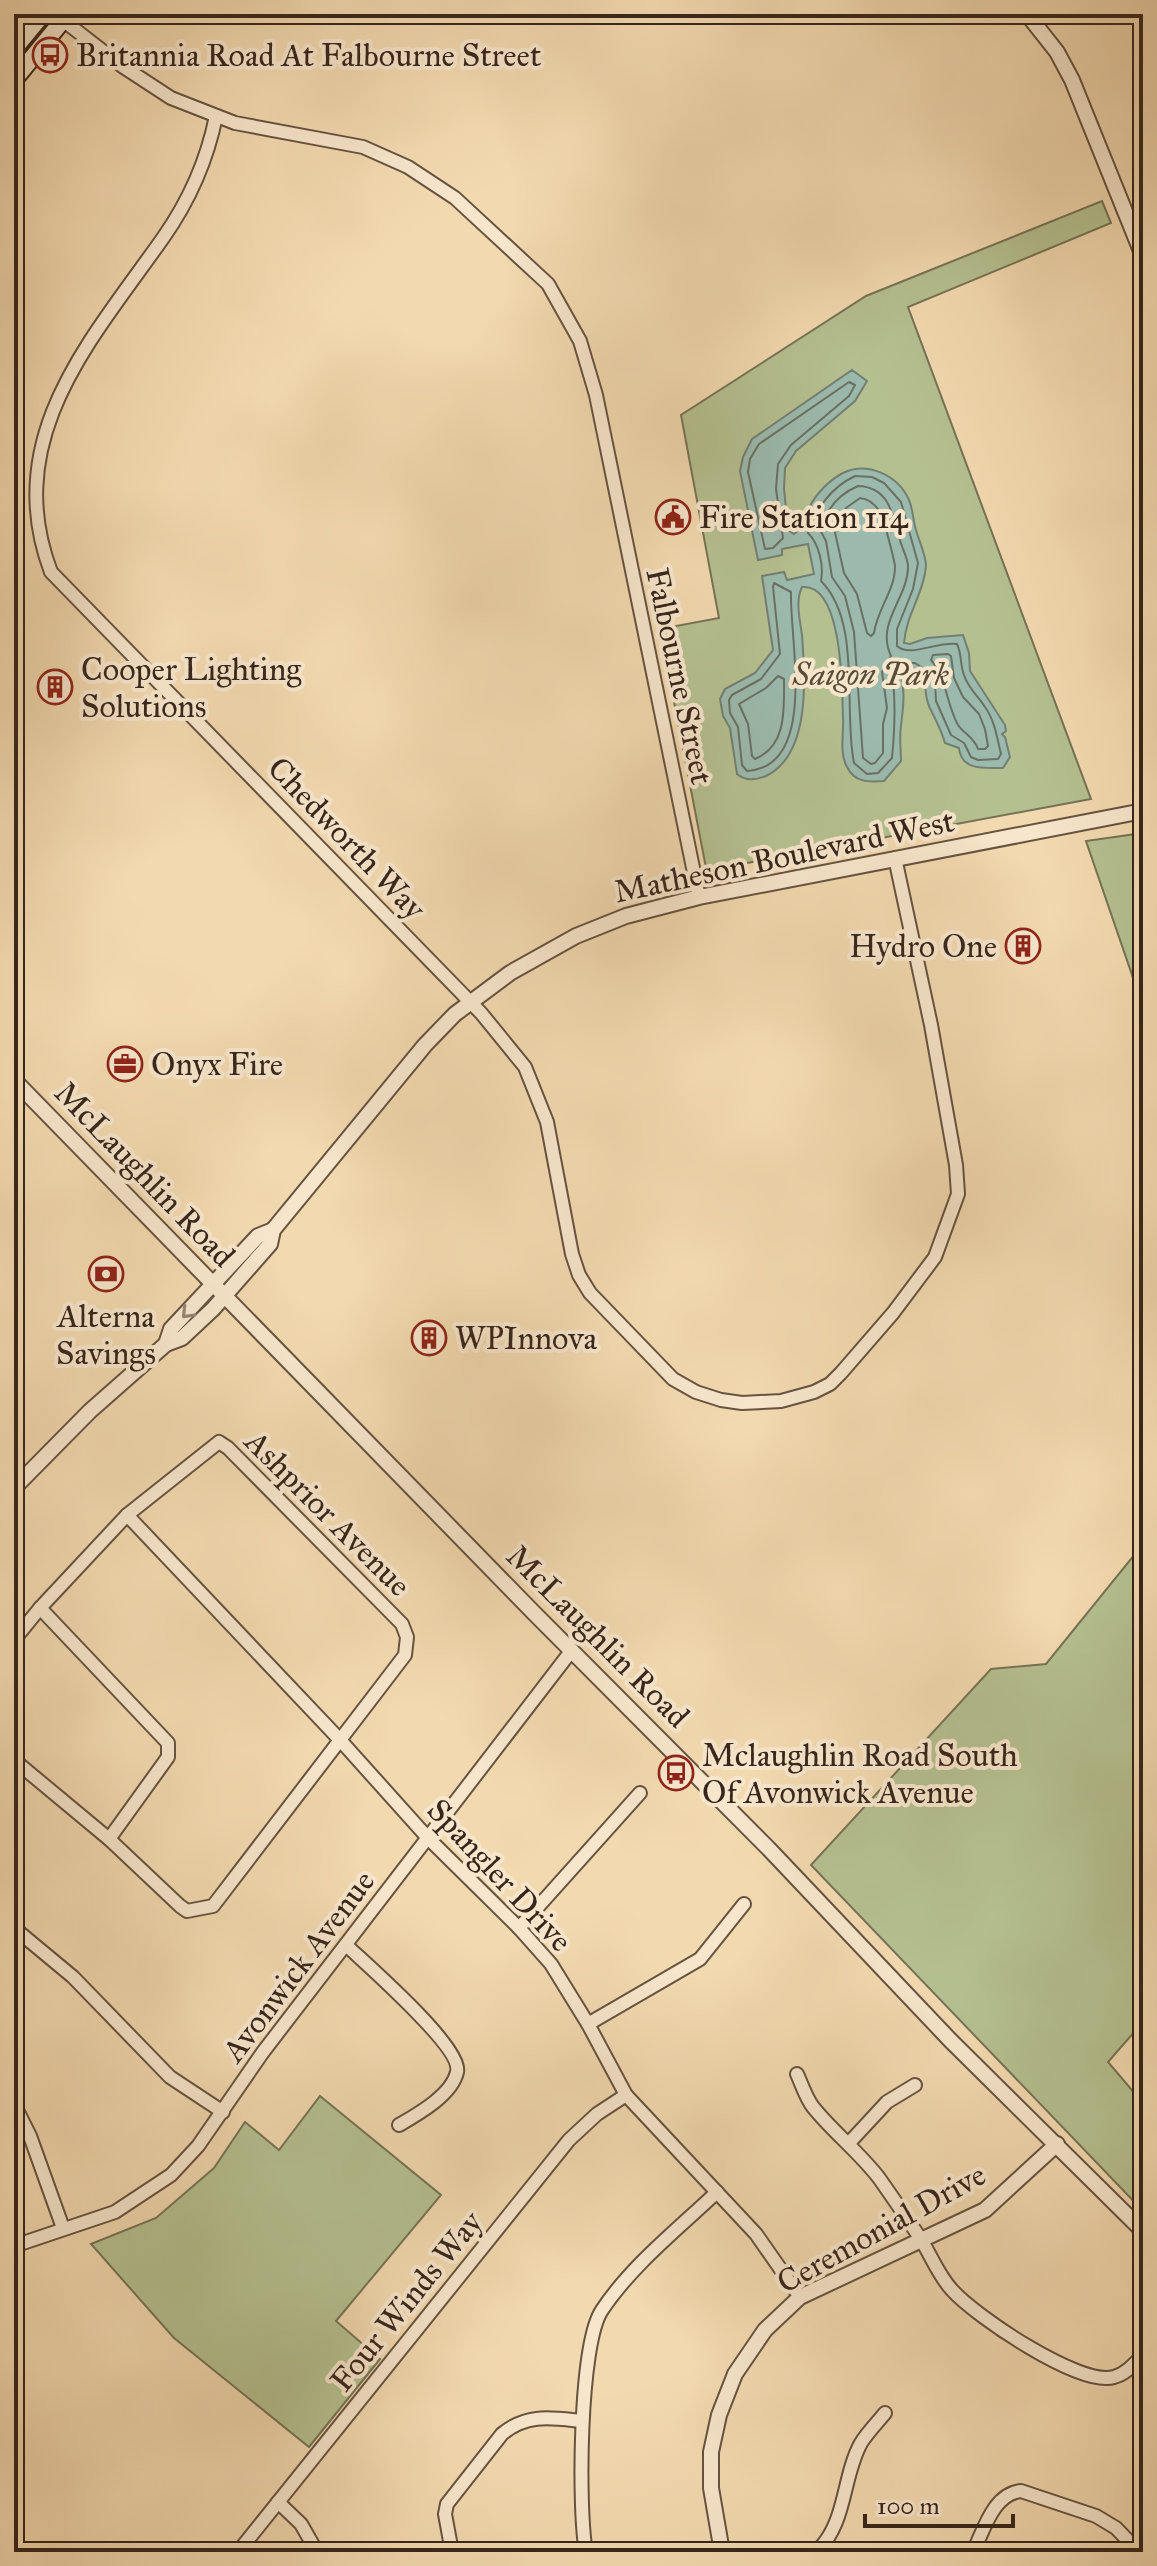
<svg xmlns="http://www.w3.org/2000/svg" width="1157" height="2566" font-family="'IM FELL Great Primer',serif">
<style>
.green{fill:#b5c090;stroke:#767356;stroke-width:2}
.water{fill:#9bbaad;stroke:#737f73;stroke-width:2}
.lines{fill:none;stroke-linecap:round;stroke-linejoin:round}
.shore{stroke:#697064;stroke-width:2}
.minor-casing{stroke:#665340;stroke-width:16}
.tertiary-casing{stroke:#665340;stroke-width:18}
.secondary-casing{stroke:#37261b;stroke-width:20}
.minor{stroke:#f7e6cc;stroke-width:12}
.tertiary{stroke:#f7e6cc;stroke-width:14}
.secondary{stroke:#f7e6cc;stroke-width:16}
.oneway{stroke:#978674}
.labels{text-anchor:middle;stroke-width:8;stroke-linejoin:round;paint-order:stroke}
.poi-label{font-size:32px;fill:#37261b;stroke:#f7e6cc;text-anchor:start}
.park-label{font-size:32px;font-style:italic;fill:#564c38;stroke:#f7e6cc}
.street-label{font-size:32px;fill:#37261b;stroke:#f7e6cc}
</style>
<rect width="100%" height="100%" fill="#f3d9b0"/>
<filter id="stains"><feTurbulence type="fractalNoise" baseFrequency=".0025" numOctaves="4"/><feColorMatrix values="0 0 0 0 .2 0 0 0 0 .09 0 0 0 0 .02 0 0 0 .5 -.17"/></filter>
<radialGradient id="worn" r=".72"><stop offset=".6" stop-color="#630" stop-opacity="0"/><stop offset="1" stop-color="#630" stop-opacity=".3"/></radialGradient>
<g class="green">
<path d="M 1102,201 L 1111,223 L 908,307 L 1091,799 L 731,866 L 706,868 L 660,629 L 719,618 L 681,415 L 866,296 Z"/>
<path d="M 1143,833 L 1143,1000 L 1140,998 L 1086,841 Z"/>
<path d="M 1143,1544 L 1143,2022 L 1108,2062 L 1143,2103 L 1143,2211 L 811,1865 L 991,1669 L 1046,1664 Z"/>
<path d="M 320,2096 L 441,2195 L 336,2321 L 380,2359 L 309,2447 L 174,2338 L 91,2244 L 156,2218 L 214,2168 L 245,2122 L 279,2150 Z"/>
</g>
<path class="water" d="M 852,370 L 867,381 L 855,401 L 796,451 L 785,468 L 784,488 L 788,530 L 794,534 C 804,528 804,518 809,508 C 815,495 829,480 843,473 C 867,461 898,475 909,500 C 913,509 913,521 916,530 C 919,541 926,555 926,566 C 924,593 906,615 904,643 L 910,644 L 927,638 L 963,635 L 969,653 L 970,671 L 1005,725 L 1006,731 L 1002,734 L 1005,737 L 1010,757 L 1003,768 C 985,768 961,771 959,748 L 945,743 C 941,729 935,719 929,706 C 921,687 933,668 900,672 C 906,692 903,707 901,726 C 899,737 901,750 901,761 L 884,781 C 869,782 855,783 847,767 C 839,753 844,733 843,718 C 842,689 843,583 802,587 C 795,601 800,620 802,635 C 805,678 811,754 766,776 C 756,780 745,781 737,774 L 730,728 L 723,716 L 720,699 L 725,689 L 755,673 L 773,650 L 762,576 L 784,572 L 787,580 L 814,574 L 808,544 L 782,549 L 782,555 L 758,560 L 740,471 L 743,457 L 752,439 Z"/>
<g class="lines">
<g class="shore">
<path d="M 849,382 L 855,385 L 849,396 L 791,445 L 778,464 L 776,489 L 783,538 L 773,548 L 765,549 L 748,472 L 750,459 L 759,444 Z"/>
<path d="M 855,476 L 872,477 L 884,483 L 901,502 L 918,563 L 913,589 L 897,629 L 897,646 C 910,658 937,641 957,644 C 962,655 960,665 964,675 C 968,688 978,696 985,707 C 995,721 997,738 1001,754 L 998,759 L 978,760 L 971,757 L 964,743 L 951,735 L 936,701 L 935,683 L 927,671 L 915,663 L 898,664 L 892,672 C 896,701 895,728 892,758 L 878,773 L 867,774 L 854,763 C 843,709 862,622 821,581 C 824,565 819,544 808,533 C 817,508 830,488 855,476 Z"/>
<path d="M 858,486 C 890,487 893,516 900,540 C 902,548 907,557 908,565 C 909,598 875,622 891,656 L 882,672 L 887,708 L 883,724 L 883,753 L 875,763 L 871,764 L 863,758 L 854,632 L 845,596 L 832,577 L 826,541 L 820,530 C 826,510 839,494 858,486 Z"/>
<path d="M 860,498 C 869,499 875,504 880,512 C 883,516 895,562 895,567 C 895,590 877,610 874,633 L 871,636 L 867,633 L 857,594 L 844,573 L 834,528 L 846,508 Z"/>
<path d="M 774,583 L 791,592 C 789,637 819,767 747,771 L 742,765 L 738,727 L 730,713 L 729,700 L 732,695 L 761,679 L 780,654 L 773,587 Z"/>
<path d="M 948,654 L 951,656 L 954,678 L 963,697 L 979,714 L 985,729 L 988,746 L 985,749 L 978,749 C 973,736 964,734 958,725 C 946,703 947,679 931,660 L 933,655 Z"/>
<path d="M 778,676 L 784,679 C 784,709 787,746 755,759 L 752,756 L 748,724 L 739,704 L 766,688 Z"/>
</g>
<g class="minor-casing">
<g id="minor">
<path d="M 55,14 L 122,66 L 171,98 L 235,123 L 363,147 L 408,167 L 455,198 L 548,284 L 580,341 L 596,395 L 699,897"/>
<path d="M 216,116 C 207,161 189,201 163,238 C 91,340 0,438 51,572 L 481,1013 L 525,1067 L 547,1122 L 572,1254 L 579,1275 L 590,1293 L 673,1379 L 696,1392 L 721,1400 L 742,1403 L 781,1401 L 814,1392 L 830,1384 L 841,1373 L 893,1313 L 935,1257 L 958,1194 L 956,1165 L 931,1025 L 895,858"/>
<path d="M 127,1515 L 341,1741 L 428,1838 L 519,1928 L 551,1964 L 588,2024 L 626,2095 L 756,2234 L 800,2297"/>
<path d="M 40,1608 L 168,1743 L 168,1757 L 109,1839"/>
<path d="M 14,1640 L 40,1608 L 127,1515 L 219,1442 L 228,1448 L 402,1624 L 407,1637 L 405,1655 L 213,1906 L 187,1911 L 180,1906 L 109,1839 L 14,1760"/>
<path d="M 14,1928 L 73,1977 L 170,2077 L 223,2112"/>
<path d="M 519,1928 L 640,1793"/>
<path d="M 346,1945 C 366,1964 463,2048 457,2072 C 452,2095 418,2114 399,2125"/>
<path d="M 588,2024 L 700,1959 L 744,1904"/>
<path d="M 797,2074 C 802,2085 806,2098 813,2107 C 833,2132 859,2152 879,2178 C 893,2198 907,2218 920,2238 C 931,2255 938,2275 952,2290 C 975,2316 1080,2387 1114,2377 C 1126,2374 1134,2364 1143,2355"/>
<path d="M 14,2104 L 30,2136 L 63,2228"/>
<path d="M 849,2143 L 887,2102 L 915,2085"/>
<path d="M 14,2246 L 115,2212 L 171,2175 L 198,2146 L 263,2052 L 572,1650"/>
<path d="M 278,2502 L 301,2524 L 317,2552"/>
<path d="M 238,2552 L 569,2140 L 597,2114 L 626,2095"/>
<path d="M 452,2552 L 445,2514 L 447,2504 L 502,2434 C 527,2413 552,2418 582,2421"/>
<path d="M 586,2552 C 578,2510 579,2344 602,2310 C 632,2265 678,2229 717,2192"/>
<path d="M 816,2552 C 847,2524 842,2477 861,2443 C 867,2433 877,2423 885,2413"/>
<path d="M 973,2552 C 984,2530 993,2494 1021,2491 L 1096,2516 L 1116,2528 L 1139,2552"/>
</g>
</g>
<g class="tertiary-casing">
<g id="tertiary">
<path d="M 1027,14 L 1057,52 L 1072,80 L 1143,256"/>
<path d="M 14,1080 L 533,1612 L 769,1849 L 950,2040 L 1143,2231"/>
<path d="M 166,1344 L 171,1329 L 258,1236 L 273,1230"/>
<path d="M 14,1488 L 90,1411 L 166,1344 L 182,1338 L 213,1309 L 270,1244 L 273,1230 L 425,1045 L 455,1014 L 510,973 L 576,936 L 626,916 L 699,897 L 1143,811"/>
<path d="M 722,2552 L 711,2488 L 711,2452 L 719,2415 L 735,2374 L 765,2330 L 800,2297 L 985,2210 L 1057,2144"/>
</g>
</g>
<g class="secondary-casing">
<g id="secondary">
<path d="M 14,49 L 43,14"/>
<path d="M 14,80 L 68,14"/>
</g>
</g>
<use href="#minor" class="minor"/>
<use href="#tertiary" class="tertiary"/>
<use href="#secondary" class="secondary"/>
</g>
<defs><path id="oneway-chevron" d="M-2-3.5L2.5 0L-2 3.5" fill="none" stroke-width="1.6" stroke-linecap="round" stroke-linejoin="round" transform="scale(2)"/></defs>
<use class="oneway" href="#oneway-chevron" transform="translate(187 1313) rotate(134)"/>
<defs>
<g id="bus-ring" transform="scale(1.8)"><circle r="9.5" fill="#f7e6cc" stroke="#8f2418" stroke-width="1.5"/><path d="M-5-6H5V4H4V6H2V4H-2V6H-4V4H-5ZM-3.5-4V0h7V-4ZM-3.5 1.2v1.5H-2V1.2ZM2 1.2v1.5H3.5V1.2Z" fill="#8f2418"/></g>
<g id="civic-ring" transform="scale(1.8)"><circle r="9.5" fill="#f7e6cc" stroke="#8f2418" stroke-width="1.5"/><path d="M-.6-6.5H3V-4.5H.6V-3L4-1V1h2V6H-6V1h2V-1L-.6-3ZM-1.2 2.5V6h2.4V2.5Z" fill="#8f2418"/></g>
<g id="building-ring" transform="scale(1.8)"><circle r="9.5" fill="#f7e6cc" stroke="#8f2418" stroke-width="1.5"/><path d="M-4-6H4V6H1V3H-1V6H-4ZM-2.5-4.3h1.7v1.8h-1.7ZM.8-4.3h1.7v1.8H.8ZM-2.5-1h1.7V.8h-1.7ZM.8-1h1.7V.8H.8Z" fill="#8f2418"/></g>
<g id="office-ring" transform="scale(1.8)"><circle r="9.5" fill="#f7e6cc" stroke="#8f2418" stroke-width="1.5"/><path d="M-6-3h4V-5.5h4V-3h4V5H-6ZM-1-4.5V-3h2v-1.5ZM-6 0V1H6V0Z" fill="#8f2418"/></g>
<g id="bank-ring" transform="scale(1.8)"><circle r="9.5" fill="#f7e6cc" stroke="#8f2418" stroke-width="1.5"/><path d="M-6-4H6V4H-6ZM0-2.3a2.3 2.3 0 1 0 0 4.6a2.3 2.3 0 1 0 0-4.6Z" fill="#8f2418"/></g>
</defs>
<g fill-rule="evenodd">
<use href="#bus-ring" x="50" y="55"/>
<use href="#civic-ring" x="673" y="517"/>
<use href="#building-ring" x="55" y="687"/>
<use href="#building-ring" x="1023" y="946"/>
<use href="#office-ring" x="125" y="1064"/>
<use href="#bank-ring" x="106" y="1274"/>
<use href="#building-ring" x="429" y="1338"/>
<use href="#bus-ring" x="676" y="1773"/>
</g>
<g class="labels">
<g class="poi-label">
<text x="76" y="66">Britannia Road At Falbourne Street</text>
<text x="699" y="528">Fire Station 114</text>
<text x="81" y="680">Cooper Lighting<tspan x="81" dy="37">Solutions</tspan></text>
<text x="997" y="957" text-anchor="end">Hydro One</text>
<text x="151" y="1075">Onyx Fire</text>
<text x="106" y="1327" text-anchor="middle">Alterna<tspan x="106" dy="37">Savings</tspan></text>
<text x="455" y="1349">WPInnova</text>
<text x="702" y="1766">Mclaughlin Road South<tspan x="702" dy="37">Of Avonwick Avenue</tspan></text>
</g>
<g class="park-label">
<text x="871" y="685">Saigon Park</text>
</g>
<g class="street-label">
<text transform="translate(680 676) rotate(78)" y="11">Falbourne Street</text>
<text transform="translate(347 838) rotate(46)" y="11">Chedworth Way</text>
<text transform="translate(784 856) rotate(-12)" y="11">Matheson Boulevard West</text>
<text transform="translate(145 1174) rotate(46)" y="11">McLaughlin Road</text>
<text transform="translate(328 1513) rotate(45)" y="11">Ashprior Avenue</text>
<text transform="translate(598 1636) rotate(45)" y="11">McLaughlin Road</text>
<text transform="translate(500 1875) rotate(47)" y="11">Spangler Drive</text>
<text transform="translate(298 1966) rotate(-53)" y="11">Avonwick Avenue</text>
<text transform="translate(881 2228) rotate(-29)" y="11">Ceremonial Drive</text>
<text transform="translate(406 2301) rotate(-51)" y="11">Four Winds Way</text>
</g>
</g>
<rect width="1157" height="2566" fill="none" stroke="#f3d9b0" stroke-width="48"/>
<rect x="16" y="16" width="1125" height="2534" fill="none" stroke="#37261b" stroke-width="4"/>
<rect x="24" y="24" width="1109" height="2518" fill="none" stroke="#37261b" stroke-width="2"/>
<path d="M865 2514v12h148v-12" fill="none" stroke="#37261b" stroke-width="4"/>
<text x="877" y="2514" font-size="24" fill="#37261b" stroke="#f7e6cc" stroke-width="6" paint-order="stroke">100 m</text>
<rect width="100%" height="100%" filter="url(#stains)"/>
<rect width="100%" height="100%" fill="url(#worn)"/>
</svg>
